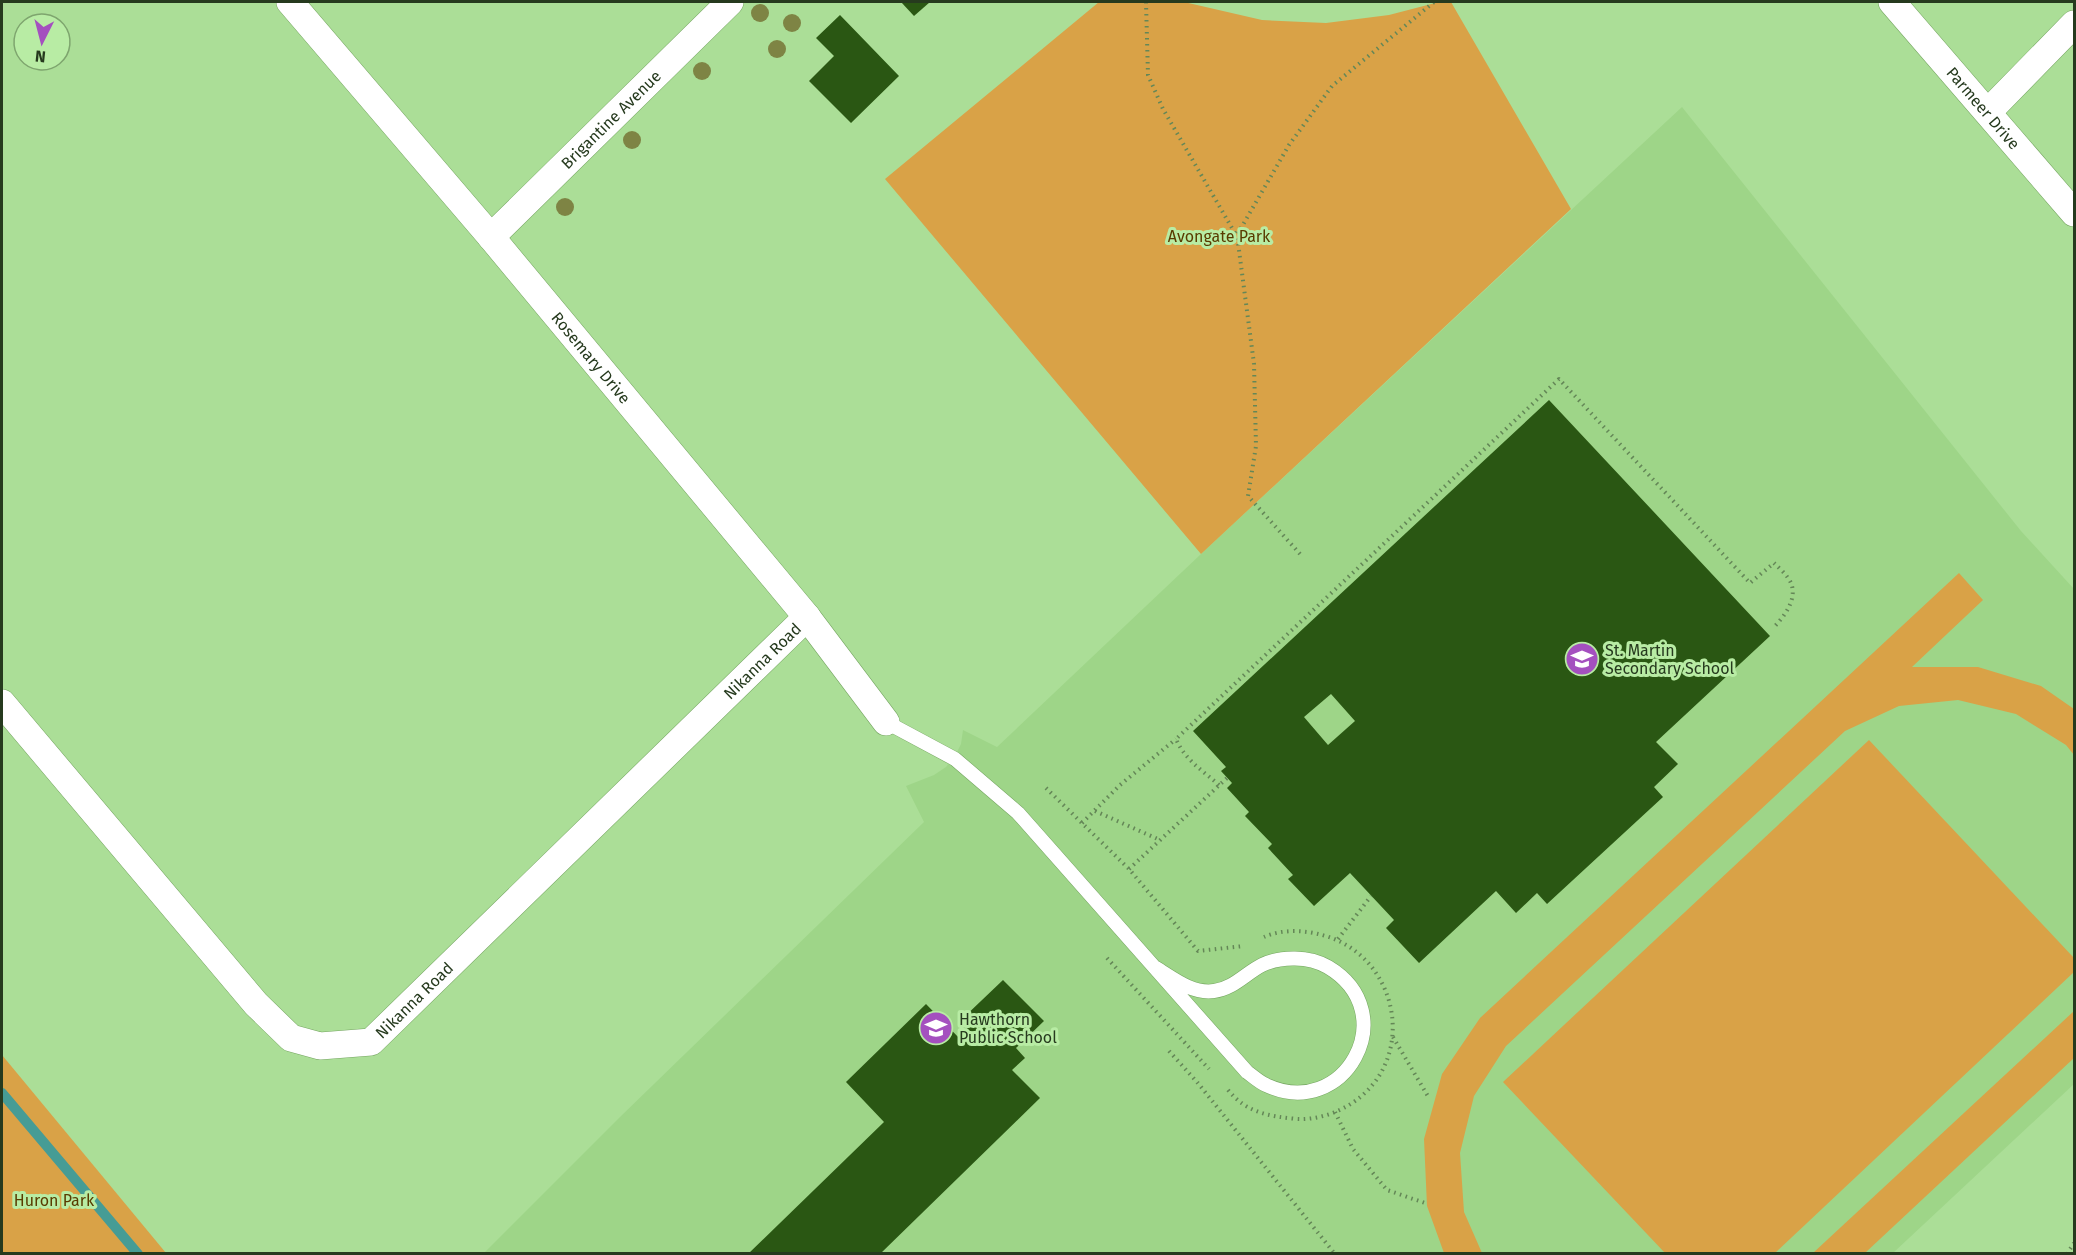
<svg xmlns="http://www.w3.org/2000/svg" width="2076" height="1255" font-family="'Fira Sans',sans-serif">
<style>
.built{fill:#9ed588}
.green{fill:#d9a247}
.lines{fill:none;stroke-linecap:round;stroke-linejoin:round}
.stream{stroke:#469c95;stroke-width:10}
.building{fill:#2a5713;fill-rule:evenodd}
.lane-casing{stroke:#75a661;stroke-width:15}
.street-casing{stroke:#75a661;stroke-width:28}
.path{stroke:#648757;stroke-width:4;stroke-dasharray:1.5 4.5;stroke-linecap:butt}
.lane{stroke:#fff;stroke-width:14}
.street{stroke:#fff;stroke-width:27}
.tree{fill:#7e8444}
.labels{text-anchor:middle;stroke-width:6;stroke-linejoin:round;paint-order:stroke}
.street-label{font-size:16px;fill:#263a1e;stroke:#b8eca4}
.park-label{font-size:16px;fill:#593b00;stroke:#b8eca4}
.poi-label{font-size:16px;fill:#263a1e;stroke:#b8eca4;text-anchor:start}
</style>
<rect width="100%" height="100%" fill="#abde97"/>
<path class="built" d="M 1682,107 L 2021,531 L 2074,589 L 2074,1084 L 1893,1253 L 483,1254 L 620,1117 L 924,822 L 906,786 L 934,775 L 946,767 L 955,756 L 961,744 L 963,730 L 997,747 L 1201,554 Z"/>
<g class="green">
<path d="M 1099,2 L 1184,2 L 1262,20 L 1326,23 L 1389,15 L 1439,2 L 1451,2 L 1571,209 L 1201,554 L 885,179 Z"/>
<path d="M 1959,573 L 1983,600 L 1912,667 L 1978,667 L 2041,686 L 2074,709 L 2074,755 L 2066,745 L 2016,714 L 1958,700 L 1899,706 L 1845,731 L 1506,1046 L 1474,1096 L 1460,1153 L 1464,1212 L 1482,1253 L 1444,1253 L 1427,1206 L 1424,1139 L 1442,1074 L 1480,1018 Z"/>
<path d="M 1869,740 L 2074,958 L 2074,972 L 1775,1253 L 1665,1253 L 1503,1082 Z"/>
<path d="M 2074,1011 L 2074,1058 L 1865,1253 L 1813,1253 Z"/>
<path d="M 2,1055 L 166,1253 L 2,1253 Z"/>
</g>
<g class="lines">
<path class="stream" d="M 2,1093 L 138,1254"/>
</g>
<g class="building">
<path d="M 901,2 L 930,2 L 914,16 Z"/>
<path d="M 840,15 L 899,76 L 851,123 L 809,81 L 834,56 L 816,38 Z"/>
<path d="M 1549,400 L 1770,636 L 1656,742 L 1678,764 L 1654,787 L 1663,797 L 1547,904 L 1537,893 L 1516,913 L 1496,891 L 1419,963 L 1386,928 L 1394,920 L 1350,873 L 1314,906 L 1288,879 L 1293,875 L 1268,848 L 1272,844 L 1245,816 L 1249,812 L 1227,788 L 1232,783 L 1221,771 L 1226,767 L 1193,731 ZM 1331,694 L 1355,721 L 1328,745 L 1304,717 Z"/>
<path d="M 1003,980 L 1044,1021 L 1016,1048 L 1025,1058 L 1012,1070 L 1040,1098 L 880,1254 L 748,1254 L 884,1122 L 846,1082 L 926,1004 L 961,1040 L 970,1031 L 960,1021 Z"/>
</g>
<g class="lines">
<g class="lane-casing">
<path id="lane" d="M 886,722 L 955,759 L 1018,813 L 1247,1072 C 1253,1076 1259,1082 1266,1085 C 1344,1122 1405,1013 1328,967 C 1309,956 1281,956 1262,965 C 1246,973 1233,989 1214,991 C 1192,994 1174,979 1156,968"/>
</g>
<g class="street-casing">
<g id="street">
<path id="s1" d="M 290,2 L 491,237 L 807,617 L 886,722"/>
<path id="s2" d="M 1892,2 L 2074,213"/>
<path d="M 1988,112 L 2074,24"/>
<path id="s3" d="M 491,237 L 730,2"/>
<path id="s4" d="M 2,703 L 256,1004 L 291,1038 L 320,1046 L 371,1042 L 807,617"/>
</g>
</g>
<g class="path">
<path d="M 1146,2 L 1148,75 L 1163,109 L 1236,235"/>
<path d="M 1300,554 L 1248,496 L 1256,446 L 1254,364 L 1237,235 L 1289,145 L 1332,86 L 1434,2"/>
<path d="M 1219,785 C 1202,770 1185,760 1176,739 L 1559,379 L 1750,583 L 1774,563 C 1779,568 1786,574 1790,581 C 1799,598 1784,617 1773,628"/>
<path d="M 1046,788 L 1129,869 L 1198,951 L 1244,946"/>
<path d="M 1095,811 L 1160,840"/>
<path d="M 1082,823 L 1120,785 L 1176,739"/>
<path d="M 1129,869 L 1227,778"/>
<path d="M 1338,939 L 1371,896"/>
<path d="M 1107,958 L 1209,1069"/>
<path d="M 1393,1037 L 1429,1098"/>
<path d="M 1169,1051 L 1197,1082 L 1335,1254"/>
<path d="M 1228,1090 C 1247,1113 1268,1116 1297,1119 C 1315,1120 1334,1114 1349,1105 C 1420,1062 1400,955 1322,935 C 1304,930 1282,929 1264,937"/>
<path d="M 1335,1112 L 1353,1149 L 1387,1190 L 1425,1203"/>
<path d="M 2067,1254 L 2074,1243"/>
</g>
<use href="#lane" class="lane"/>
<use href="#street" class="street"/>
</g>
<g class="tree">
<circle cx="760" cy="13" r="9"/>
<circle cx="792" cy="23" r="9"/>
<circle cx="777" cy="49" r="9"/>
<circle cx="702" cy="71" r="9"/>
<circle cx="632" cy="140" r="9"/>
<circle cx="565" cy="207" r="9"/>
</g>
<defs>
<g id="school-disc" transform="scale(1.725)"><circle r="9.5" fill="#a450bf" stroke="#b8eca4"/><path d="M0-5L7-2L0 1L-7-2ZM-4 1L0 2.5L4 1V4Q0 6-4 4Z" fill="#fff"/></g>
</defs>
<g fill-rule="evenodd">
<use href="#school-disc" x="1582" y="659"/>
<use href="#school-disc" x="936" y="1028"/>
</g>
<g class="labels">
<g class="street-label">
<text dy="6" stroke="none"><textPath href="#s2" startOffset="140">Parmeer Drive</textPath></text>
<text dy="6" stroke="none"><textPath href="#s3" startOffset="168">Brigantine Avenue</textPath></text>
<text dy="6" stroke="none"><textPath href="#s1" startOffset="466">Rosemary Drive</textPath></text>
<text dy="6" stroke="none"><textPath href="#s4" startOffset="1070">Nikanna Road</textPath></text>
<text dy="6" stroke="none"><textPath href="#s4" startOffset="584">Nikanna Road</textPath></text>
</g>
<g class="park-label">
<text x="1219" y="242">Avongate Park</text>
<text x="54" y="1206">Huron Park</text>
</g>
<g class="poi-label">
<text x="1605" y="656">St. Martin<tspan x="1605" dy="18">Secondary School</tspan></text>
<text x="959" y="1025">Hawthorn<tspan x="959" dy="18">Public School</tspan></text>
</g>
</g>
<rect width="2076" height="1255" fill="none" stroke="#263a1e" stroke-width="6"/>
<g transform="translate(42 42) rotate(186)"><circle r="28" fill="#b8eca4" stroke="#7ea56e" stroke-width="1.5"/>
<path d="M0-4.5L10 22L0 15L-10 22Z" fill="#a450bf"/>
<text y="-9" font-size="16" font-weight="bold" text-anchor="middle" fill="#263a1e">N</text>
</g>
</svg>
